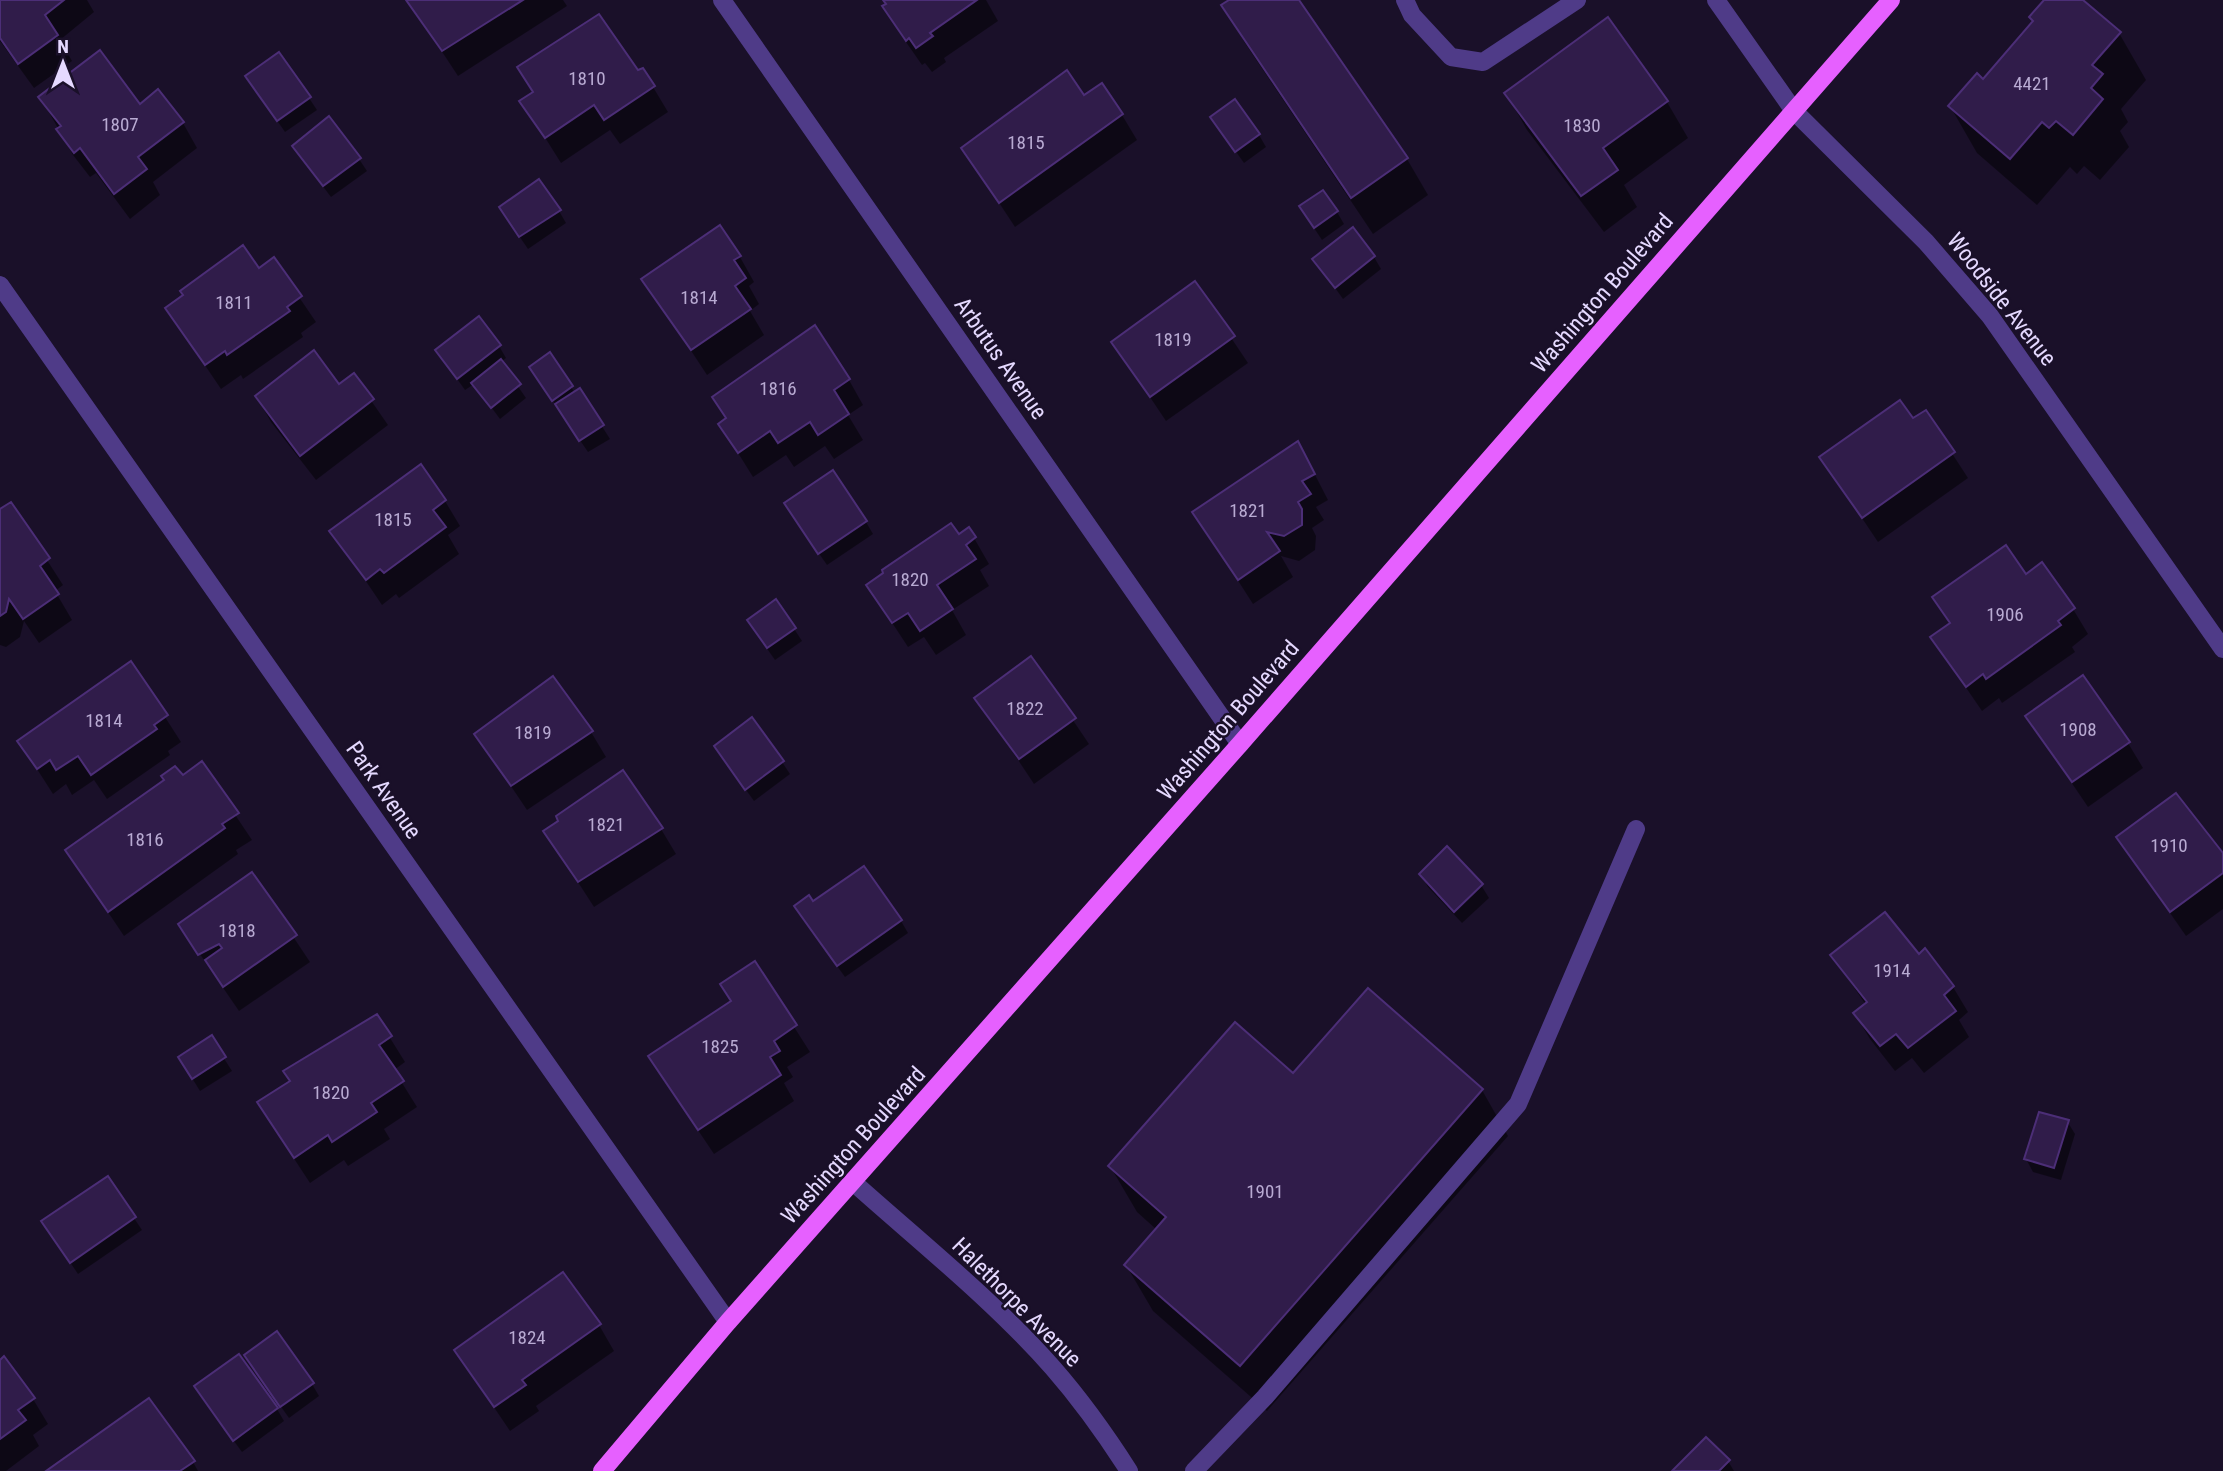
<svg xmlns="http://www.w3.org/2000/svg" width="2223" height="1471" font-family="'Roboto Condensed',sans-serif">
<style>
.shadow{fill:#0007}
.building{fill:#301c4a;stroke:#4c2e77;stroke-width:2}
.lines{fill:none;stroke-linecap:round;stroke-linejoin:round}
.minor{stroke:#4f3b88;stroke-width:18}
.major{stroke:#e660ff;stroke-width:18}
.labels{text-anchor:middle;stroke-width:5;stroke-linejoin:round;paint-order:stroke}
.number-label{font-size:19px;fill:#b8aad2}
.street-label{font-size:23px;fill:#e5d9ff;stroke:#1a1029}
</style>
<rect width="100%" height="100%" fill="#1a1029"/>
<g class="shadow">
<path d="M 0,0 L 87,0 L 94,12 L 60,40 L 72,61 L 34,88 L 0,41 Z"/>
<path d="M 408,0 L 563,0 L 567,6 L 458,76 Z"/>
<path d="M 884,0 L 986,0 L 998,21 L 944,58 L 946,62 L 932,72 L 925,63 L 922,65 L 899,32 L 884,7 L 887,5 Z"/>
<path d="M 1232,0 L 1297,0 L 1407,159 L 1428,195 L 1373,234 L 1245,43 L 1223,6 Z"/>
<path d="M 2046,0 L 2081,0 L 2119,33 L 2146,80 L 2121,109 L 2128,122 L 2120,131 L 2129,147 L 2100,180 L 2084,166 L 2077,174 L 2070,167 L 2037,205 L 1977,153 L 1950,106 L 1983,81 L 2034,23 L 2031,18 Z"/>
<path d="M 638,73 L 653,87 L 668,112 L 620,144 L 610,130 L 561,163 L 522,101 Z"/>
<path d="M 247,77 L 309,98 L 317,110 L 285,132 Z"/>
<path d="M 1506,93 L 1667,102 L 1688,138 L 1624,185 L 1637,207 L 1604,232 L 1527,130 Z"/>
<path d="M 41,98 L 139,106 L 183,123 L 197,148 L 153,182 L 160,195 L 130,219 L 96,173 L 90,177 L 73,155 Z"/>
<path d="M 1084,98 L 1122,115 L 1137,140 L 1015,227 L 963,148 Z"/>
<path d="M 1212,118 L 1259,135 L 1266,147 L 1244,163 Z"/>
<path d="M 302,159 L 359,159 L 367,171 L 331,197 Z"/>
<path d="M 559,211 L 566,223 L 528,249 L 508,220 Z"/>
<path d="M 1337,212 L 1344,224 L 1322,240 L 1308,219 Z"/>
<path d="M 740,257 L 754,282 L 749,286 L 759,304 L 750,311 L 764,335 L 707,375 L 644,279 Z"/>
<path d="M 1374,257 L 1381,269 L 1343,299 L 1315,260 Z"/>
<path d="M 273,259 L 316,322 L 301,333 L 303,337 L 243,379 L 241,375 L 221,389 L 167,309 L 258,270 Z"/>
<path d="M 1195,284 L 1248,363 L 1166,421 L 1113,342 Z"/>
<path d="M 499,346 L 506,358 L 501,362 L 526,398 L 500,419 L 474,384 L 465,390 L 437,351 Z"/>
<path d="M 549,355 L 575,393 L 579,390 L 610,439 L 588,452 L 539,380 Z"/>
<path d="M 354,376 L 388,425 L 316,480 L 271,422 L 257,397 L 339,387 Z"/>
<path d="M 849,380 L 863,405 L 848,415 L 863,440 L 834,459 L 825,446 L 794,467 L 786,455 L 753,477 L 720,424 L 727,420 L 714,398 Z"/>
<path d="M 1925,412 L 1968,478 L 1878,542 L 1821,457 L 1913,420 Z"/>
<path d="M 1312,469 L 1328,500 L 1316,507 L 1324,520 L 1312,528 L 1316,536 L 1315,550 L 1299,561 L 1281,556 L 1293,577 L 1253,604 L 1194,512 Z"/>
<path d="M 445,501 L 460,526 L 448,535 L 459,554 L 399,598 L 396,594 L 382,605 L 332,531 Z"/>
<path d="M 11,504 L 63,585 L 55,591 L 72,620 L 39,643 L 24,621 L 20,637 L 6,647 L 0,645 L 0,511 Z"/>
<path d="M 793,516 L 866,522 L 873,534 L 827,565 Z"/>
<path d="M 958,536 L 974,538 L 989,564 L 980,570 L 989,586 L 952,610 L 966,635 L 936,655 L 924,637 L 908,647 L 868,586 Z"/>
<path d="M 2026,577 L 2073,609 L 2088,634 L 2072,647 L 2075,652 L 2002,703 L 1999,698 L 1982,711 L 1932,638 L 1950,625 L 1934,597 Z"/>
<path d="M 776,601 L 802,641 L 775,660 L 756,633 Z"/>
<path d="M 1031,658 L 1089,744 L 1034,784 L 977,698 Z"/>
<path d="M 131,664 L 181,742 L 168,751 L 170,755 L 107,799 L 94,780 L 72,795 L 66,784 L 53,794 L 19,741 Z"/>
<path d="M 2027,717 L 2128,743 L 2143,768 L 2088,807 Z"/>
<path d="M 591,732 L 606,757 L 527,810 L 476,734 Z"/>
<path d="M 723,758 L 782,762 L 790,774 L 754,801 Z"/>
<path d="M 201,764 L 252,840 L 236,850 L 238,854 L 124,936 L 67,851 Z"/>
<path d="M 661,829 L 676,854 L 594,907 L 545,831 Z"/>
<path d="M 2118,838 L 2223,855 L 2223,909 L 2186,936 Z"/>
<path d="M 1421,874 L 1481,885 L 1489,898 L 1462,923 L 1428,887 Z"/>
<path d="M 252,875 L 310,962 L 239,1011 L 180,925 Z"/>
<path d="M 813,904 L 901,921 L 908,933 L 845,977 L 803,919 Z"/>
<path d="M 1832,955 L 1918,956 L 1953,987 L 1968,1012 L 1959,1020 L 1969,1037 L 1924,1073 L 1912,1058 L 1895,1071 L 1870,1039 L 1855,1014 L 1866,1005 Z"/>
<path d="M 754,964 L 810,1052 L 787,1067 L 793,1077 L 784,1083 L 794,1101 L 714,1154 L 665,1081 L 733,1002 Z"/>
<path d="M 377,1017 L 405,1062 L 394,1070 L 417,1107 L 384,1129 L 390,1139 L 348,1166 L 344,1160 L 310,1183 L 274,1128 Z"/>
<path d="M 211,1038 L 232,1071 L 200,1091 L 187,1070 Z"/>
<path d="M 1293,1075 L 1482,1090 L 1508,1136 L 1267,1411 L 1153,1311 L 1126,1265 L 1157,1230 L 1137,1212 L 1110,1166 Z"/>
<path d="M 2067,1121 L 2075,1134 L 2061,1180 L 2033,1172 L 2026,1159 Z"/>
<path d="M 107,1178 L 142,1230 L 78,1274 L 51,1234 Z"/>
<path d="M 599,1325 L 614,1351 L 536,1406 L 539,1411 L 510,1431 L 456,1351 Z"/>
<path d="M 0,1362 L 33,1399 L 48,1424 L 33,1435 L 39,1446 L 6,1471 L 0,1471 Z"/>
<path d="M 253,1367 L 312,1384 L 319,1396 L 289,1418 Z"/>
<path d="M 203,1399 L 277,1409 L 284,1421 L 242,1452 Z"/>
<path d="M 1728,1461 L 1734,1471 L 1675,1471 Z"/>
<path d="M 193,1462 L 198,1471 L 49,1471 Z"/>
</g>
<g class="building">
<path d="M 0,0 L 64,0 L 45,15 L 58,35 L 18,64 L 0,38 Z"/>
<path d="M 406,0 L 523,0 L 442,51 Z"/>
<path d="M 883,0 L 977,0 L 930,33 L 933,36 L 916,48 L 909,38 L 906,41 L 882,6 L 886,4 Z"/>
<path d="M 1229,0 L 1299,0 L 1408,158 L 1351,198 L 1221,5 Z"/>
<path d="M 2044,0 L 2083,0 L 2121,32 L 2092,65 L 2103,74 L 2091,88 L 2103,99 L 2073,135 L 2056,121 L 2049,128 L 2042,122 L 2010,159 L 1948,106 L 1977,73 L 1983,79 L 2033,21 L 2029,17 Z"/>
<path d="M 599,14 L 638,70 L 643,68 L 655,86 L 604,120 L 594,105 L 545,138 L 519,101 L 533,92 L 517,67 Z"/>
<path d="M 1608,17 L 1668,101 L 1603,148 L 1618,170 L 1581,196 L 1504,93 Z"/>
<path d="M 100,50 L 140,104 L 158,89 L 184,122 L 138,157 L 147,169 L 114,194 L 80,148 L 74,153 L 56,129 L 61,126 L 38,97 Z"/>
<path d="M 279,52 L 311,97 L 277,121 L 245,76 Z"/>
<path d="M 1067,70 L 1084,95 L 1102,83 L 1123,114 L 999,203 L 961,148 Z"/>
<path d="M 1235,99 L 1260,134 L 1235,152 L 1210,117 Z"/>
<path d="M 329,116 L 361,158 L 323,186 L 292,146 Z"/>
<path d="M 539,179 L 561,210 L 519,237 L 499,207 Z"/>
<path d="M 1323,190 L 1338,211 L 1314,228 L 1299,206 Z"/>
<path d="M 720,225 L 741,256 L 734,260 L 746,278 L 735,286 L 751,309 L 691,350 L 641,279 Z"/>
<path d="M 1353,227 L 1375,256 L 1335,288 L 1312,259 Z"/>
<path d="M 243,245 L 259,268 L 274,257 L 302,296 L 287,307 L 290,311 L 227,355 L 225,351 L 205,365 L 165,308 L 183,295 L 180,291 Z"/>
<path d="M 1195,281 L 1235,336 L 1150,397 L 1111,342 Z"/>
<path d="M 479,316 L 501,345 L 457,379 L 435,350 Z"/>
<path d="M 815,325 L 850,379 L 834,390 L 849,414 L 818,435 L 810,422 L 778,443 L 770,431 L 738,453 L 718,424 L 726,418 L 712,397 Z"/>
<path d="M 314,350 L 339,384 L 354,373 L 374,399 L 300,456 L 255,396 Z"/>
<path d="M 550,352 L 573,386 L 552,401 L 529,367 Z"/>
<path d="M 501,359 L 521,384 L 491,408 L 471,383 Z"/>
<path d="M 580,388 L 604,425 L 579,441 L 555,404 Z"/>
<path d="M 1900,400 L 1913,418 L 1926,410 L 1955,452 L 1862,518 L 1819,457 Z"/>
<path d="M 1298,441 L 1315,474 L 1302,481 L 1311,494 L 1298,502 L 1302,509 L 1302,525 L 1284,536 L 1267,532 L 1280,551 L 1238,580 L 1192,512 Z"/>
<path d="M 421,464 L 446,500 L 433,510 L 446,527 L 384,573 L 380,569 L 366,580 L 329,531 Z"/>
<path d="M 833,470 L 867,521 L 818,554 L 784,503 Z"/>
<path d="M 11,502 L 50,558 L 40,566 L 59,594 L 23,619 L 9,599 L 6,612 L 0,616 L 0,509 Z"/>
<path d="M 951,523 L 959,534 L 969,527 L 976,537 L 966,545 L 976,559 L 937,585 L 953,609 L 920,631 L 908,613 L 892,623 L 866,585 L 883,573 L 882,570 Z"/>
<path d="M 2006,545 L 2026,574 L 2042,562 L 2075,608 L 2058,621 L 2061,625 L 1986,679 L 1983,674 L 1966,687 L 1930,637 L 1950,623 L 1932,597 Z"/>
<path d="M 776,599 L 796,628 L 767,648 L 747,620 Z"/>
<path d="M 1031,656 L 1076,718 L 1019,759 L 974,698 Z"/>
<path d="M 131,661 L 168,715 L 154,725 L 157,729 L 91,775 L 78,756 L 56,770 L 50,760 L 37,769 L 17,741 Z"/>
<path d="M 2083,675 L 2130,742 L 2072,782 L 2025,716 Z"/>
<path d="M 553,676 L 593,731 L 511,786 L 474,734 Z"/>
<path d="M 752,717 L 784,761 L 745,790 L 714,746 Z"/>
<path d="M 202,761 L 239,813 L 222,824 L 225,828 L 108,912 L 65,850 L 164,780 L 161,776 L 175,766 L 183,775 Z"/>
<path d="M 623,770 L 663,828 L 578,882 L 543,831 L 558,821 L 556,816 Z"/>
<path d="M 2176,793 L 2223,853 L 2223,873 L 2170,912 L 2116,837 Z"/>
<path d="M 1447,846 L 1483,884 L 1454,912 L 1419,874 Z"/>
<path d="M 864,866 L 902,920 L 837,966 L 794,906 L 809,895 L 813,901 Z"/>
<path d="M 252,872 L 297,935 L 223,987 L 205,960 L 222,948 L 219,944 L 198,955 L 178,924 Z"/>
<path d="M 1885,912 L 1919,954 L 1925,948 L 1954,986 L 1944,995 L 1956,1011 L 1908,1048 L 1896,1034 L 1880,1046 L 1853,1013 L 1867,1002 L 1830,955 Z"/>
<path d="M 755,961 L 797,1025 L 774,1041 L 780,1051 L 770,1057 L 781,1075 L 698,1130 L 648,1056 L 731,1001 L 720,984 Z"/>
<path d="M 1368,988 L 1483,1089 L 1240,1366 L 1124,1265 L 1166,1217 L 1108,1166 L 1235,1022 L 1293,1073 Z"/>
<path d="M 377,1014 L 392,1036 L 379,1045 L 404,1081 L 371,1103 L 377,1112 L 332,1142 L 328,1135 L 294,1158 L 257,1102 L 290,1081 L 283,1071 Z"/>
<path d="M 212,1035 L 226,1057 L 192,1079 L 178,1057 Z"/>
<path d="M 2039,1112 L 2069,1120 L 2054,1168 L 2024,1159 Z"/>
<path d="M 108,1176 L 136,1217 L 70,1263 L 41,1221 Z"/>
<path d="M 563,1272 L 601,1324 L 522,1380 L 526,1385 L 494,1407 L 454,1350 Z"/>
<path d="M 277,1331 L 314,1383 L 280,1407 L 244,1355 Z"/>
<path d="M 239,1354 L 278,1408 L 233,1441 L 194,1386 Z"/>
<path d="M 4,1356 L 35,1398 L 18,1410 L 26,1420 L 0,1439 L 0,1360 Z"/>
<path d="M 149,1398 L 195,1461 L 180,1471 L 46,1471 Z"/>
<path d="M 1706,1437 L 1730,1460 L 1719,1471 L 1672,1471 Z"/>
</g>
<g class="lines">
<g class="minor">
<path d="M 722,0 L 1240,744"/>
<path d="M 1405,0 L 1412,15 L 1451,57 L 1483,62 L 1577,0"/>
<path d="M 1716,0 L 1794,111 L 1926,242 L 1990,316 L 2223,649"/>
<path d="M 0,285 L 728,1322"/>
<path d="M 853,1182 C 920,1242 993,1300 1053,1368 C 1081,1400 1106,1435 1129,1471"/>
<path d="M 1194,1471 L 1265,1397 L 1518,1104 L 1636,829"/>
</g>
<path class="major" d="M 602,1471 L 728,1322 L 1240,744 L 1891,0"/>
</g>
<g class="labels">
<g class="number-label">
<text x="587" y="85">1810</text>
<text x="2032" y="90">4421</text>
<text x="120" y="131">1807</text>
<text x="1582" y="132">1830</text>
<text x="1026" y="149">1815</text>
<text x="699" y="304">1814</text>
<text x="234" y="309">1811</text>
<text x="1173" y="346">1819</text>
<text x="778" y="395">1816</text>
<text x="1248" y="517">1821</text>
<text x="393" y="526">1815</text>
<text x="910" y="586">1820</text>
<text x="2005" y="621">1906</text>
<text x="1025" y="715">1822</text>
<text x="104" y="727">1814</text>
<text x="2078" y="736">1908</text>
<text x="533" y="739">1819</text>
<text x="606" y="831">1821</text>
<text x="145" y="846">1816</text>
<text x="2169" y="852">1910</text>
<text x="237" y="937">1818</text>
<text x="1892" y="977">1914</text>
<text x="720" y="1053">1825</text>
<text x="331" y="1099">1820</text>
<text x="1265" y="1198">1901</text>
<text x="527" y="1344">1824</text>
</g>
<g class="street-label">
<text transform="translate(1602 293) rotate(-49)" y="8">Washington Boulevard</text>
<text transform="translate(2002 299) rotate(52)" y="8">Woodside Avenue</text>
<text transform="translate(1001 358) rotate(55)" y="8">Arbutus Avenue</text>
<text transform="translate(1228 720) rotate(-49)" y="8">Washington Boulevard</text>
<text transform="translate(384 790) rotate(55)" y="8">Park Avenue</text>
<text transform="translate(853 1145) rotate(-48)" y="8">Washington Boulevard</text>
<text transform="translate(1017 1302) rotate(45)" y="8">Halethorpe Avenue</text>
</g>
</g>
<g transform="translate(63 63)" stroke="#1a1029" stroke-width="5" paint-order="stroke">
<path d="M0-5L12 26L0 18L-12 26Z" fill="#e5d9ff"/>
<text y="-10" font-size="19" font-weight="bold" text-anchor="middle" fill="#e5d9ff">N</text>
</g>
</svg>
